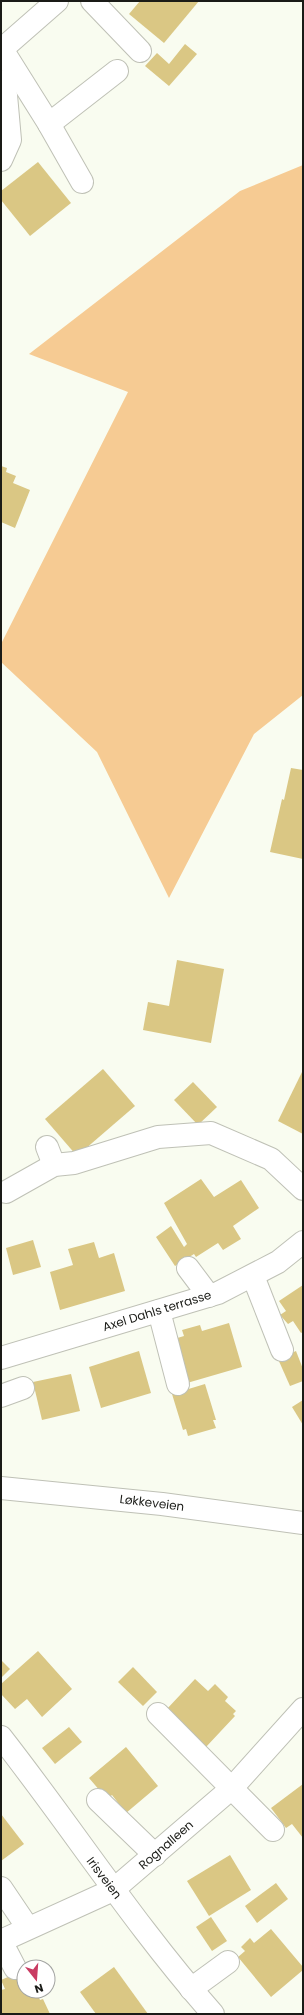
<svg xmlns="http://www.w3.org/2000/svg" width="304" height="2015" font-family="Poppins,sans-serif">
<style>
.green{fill:#f6cb93}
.building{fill:#dac784}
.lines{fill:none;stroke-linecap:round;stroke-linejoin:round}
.minor-casing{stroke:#bfc1b6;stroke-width:24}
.minor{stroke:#fff;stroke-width:22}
.labels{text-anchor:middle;stroke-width:3;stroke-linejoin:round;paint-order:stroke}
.street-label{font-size:12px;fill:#1a1b17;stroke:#fff}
</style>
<rect width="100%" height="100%" fill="#f9fcf0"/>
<path class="green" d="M 303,165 L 303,695 L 254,734 L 169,898 L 97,752 L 1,662 L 1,644 L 128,392 L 29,354 L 240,191 Z"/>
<g class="building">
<path d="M 140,1 L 199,1 L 164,43 L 129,14 Z"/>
<path d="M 185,44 L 197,54 L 169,86 L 145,66 L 157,53 L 169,64 Z"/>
<path d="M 38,162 L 71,203 L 30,236 L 1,200 L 1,191 Z"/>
<path d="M 1,466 L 7,468 L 6,472 L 16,476 L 13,483 L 30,490 L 15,528 L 1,522 Z"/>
<path d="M 291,768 L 303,770 L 303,859 L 270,852 L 282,799 L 284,800 Z"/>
<path d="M 177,960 L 224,969 L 211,1043 L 143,1030 L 148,1002 L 169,1006 Z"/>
<path d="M 103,1069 L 135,1106 L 77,1156 L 45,1119 Z"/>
<path d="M 303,1070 L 303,1134 L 278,1121 Z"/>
<path d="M 193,1082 L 217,1107 L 198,1125 L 174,1100 Z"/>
<path d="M 201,1179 L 214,1197 L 241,1180 L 259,1208 L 233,1226 L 241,1239 L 223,1250 L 218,1243 L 196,1257 L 194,1254 L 175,1266 L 156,1237 L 171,1226 L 184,1247 L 187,1244 L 164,1203 Z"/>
<path d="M 33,1240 L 41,1267 L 13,1275 L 6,1248 Z"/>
<path d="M 94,1242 L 99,1258 L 114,1253 L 125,1291 L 60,1310 L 50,1272 L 73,1265 L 68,1249 Z"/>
<path d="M 303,1285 L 303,1332 L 301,1333 L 293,1321 L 288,1324 L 280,1315 L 286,1311 L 279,1301 Z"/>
<path d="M 229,1323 L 242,1367 L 187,1383 L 174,1339 L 184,1336 L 182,1330 L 200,1325 L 202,1331 Z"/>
<path d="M 139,1351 L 151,1393 L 101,1408 L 89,1367 Z"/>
<path d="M 296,1351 L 303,1369 L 303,1381 L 290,1386 L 278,1359 Z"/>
<path d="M 71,1374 L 80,1411 L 42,1420 L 33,1382 Z"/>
<path d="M 205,1384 L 216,1420 L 213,1420 L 216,1428 L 188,1436 L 186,1429 L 183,1430 L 172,1394 Z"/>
<path d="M 303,1400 L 303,1425 L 292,1407 Z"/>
<path d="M 38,1651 L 72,1689 L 42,1717 L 27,1699 L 15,1709 L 1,1694 L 1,1684 Z"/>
<path d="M 1,1660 L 10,1669 L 1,1678 Z"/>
<path d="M 133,1667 L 157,1692 L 143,1706 L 118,1682 Z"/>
<path d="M 195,1679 L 208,1691 L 215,1684 L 228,1697 L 225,1701 L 236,1711 L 233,1714 L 235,1716 L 206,1747 L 166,1710 Z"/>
<path d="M 69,1727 L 82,1742 L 55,1764 L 42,1748 Z"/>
<path d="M 126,1747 L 158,1786 L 126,1813 L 112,1795 L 107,1799 L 89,1778 Z"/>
<path d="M 303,1784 L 303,1838 L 292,1824 L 286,1828 L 271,1808 Z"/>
<path d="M 1,1814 L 24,1844 L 1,1861 Z"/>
<path d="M 230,1855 L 251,1890 L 209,1916 L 187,1881 Z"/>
<path d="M 276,1883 L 288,1899 L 257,1923 L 245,1906 Z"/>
<path d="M 211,1917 L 227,1941 L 212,1951 L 196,1927 Z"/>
<path d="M 271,1929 L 303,1967 L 303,1970 L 271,1997 L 238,1957 L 245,1951 L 241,1947 L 250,1938 L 254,1943 Z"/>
<path d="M 114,1967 L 148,2014 L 96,2014 L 80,1992 Z"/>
<path d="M 24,1970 L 24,1991 L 36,1991 L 40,2000 L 43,1999 L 50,2014 L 1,2014 L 1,1990 L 5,1989 L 1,1980 Z"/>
</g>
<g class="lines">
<g class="minor-casing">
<g id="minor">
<path d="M 92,1 L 140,51"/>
<path d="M 2,49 L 49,124 L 117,71"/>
<path d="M 1,50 L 57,1"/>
<path d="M 1,81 L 6,95 L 10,140 L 1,160"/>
<path d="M 49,124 L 82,182"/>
<path d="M 47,1147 L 54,1165"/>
<path d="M 6,1192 L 54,1165 L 74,1163 L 158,1137 L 211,1133 L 271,1159 L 303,1189"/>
<path d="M 188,1268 L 209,1296"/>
<path d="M 253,1276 L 282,1350"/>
<path d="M 159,1311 L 178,1384"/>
<path d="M 1,1358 L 218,1293 L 278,1262 L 303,1242"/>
<path d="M 1,1396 L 23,1388"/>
<path d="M 1,1488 L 162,1504 L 303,1523"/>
<path d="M 158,1714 L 273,1830"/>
<path d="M 1,1737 C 73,1829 136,1927 213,2014"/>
<path d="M 98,1800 L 155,1855"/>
<path d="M 1,1888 L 28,1928"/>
<path d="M 1,1941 L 113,1890 L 232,1788 L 303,1709"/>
<path d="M 1,1941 L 15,1968"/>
<path d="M 191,1989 L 228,1962"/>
</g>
</g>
<use href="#minor" class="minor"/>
</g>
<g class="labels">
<g class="street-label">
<text transform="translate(157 1311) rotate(-17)" y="4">Axel Dahls terrasse</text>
<text transform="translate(152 1503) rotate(7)" y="4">Løkkeveien</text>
<text transform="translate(166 1845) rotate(-41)" y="4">Rognalleen</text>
<text transform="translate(104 1878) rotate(53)" y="4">Irisveien</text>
</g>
</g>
<rect width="304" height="2015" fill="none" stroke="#1a1b17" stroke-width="4"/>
<g transform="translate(36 1979) rotate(163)"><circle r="19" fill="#ffffff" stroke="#a3a4a2"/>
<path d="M0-3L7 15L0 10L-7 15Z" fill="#c93b62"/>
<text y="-6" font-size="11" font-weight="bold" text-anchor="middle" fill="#1a1b17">N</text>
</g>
</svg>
